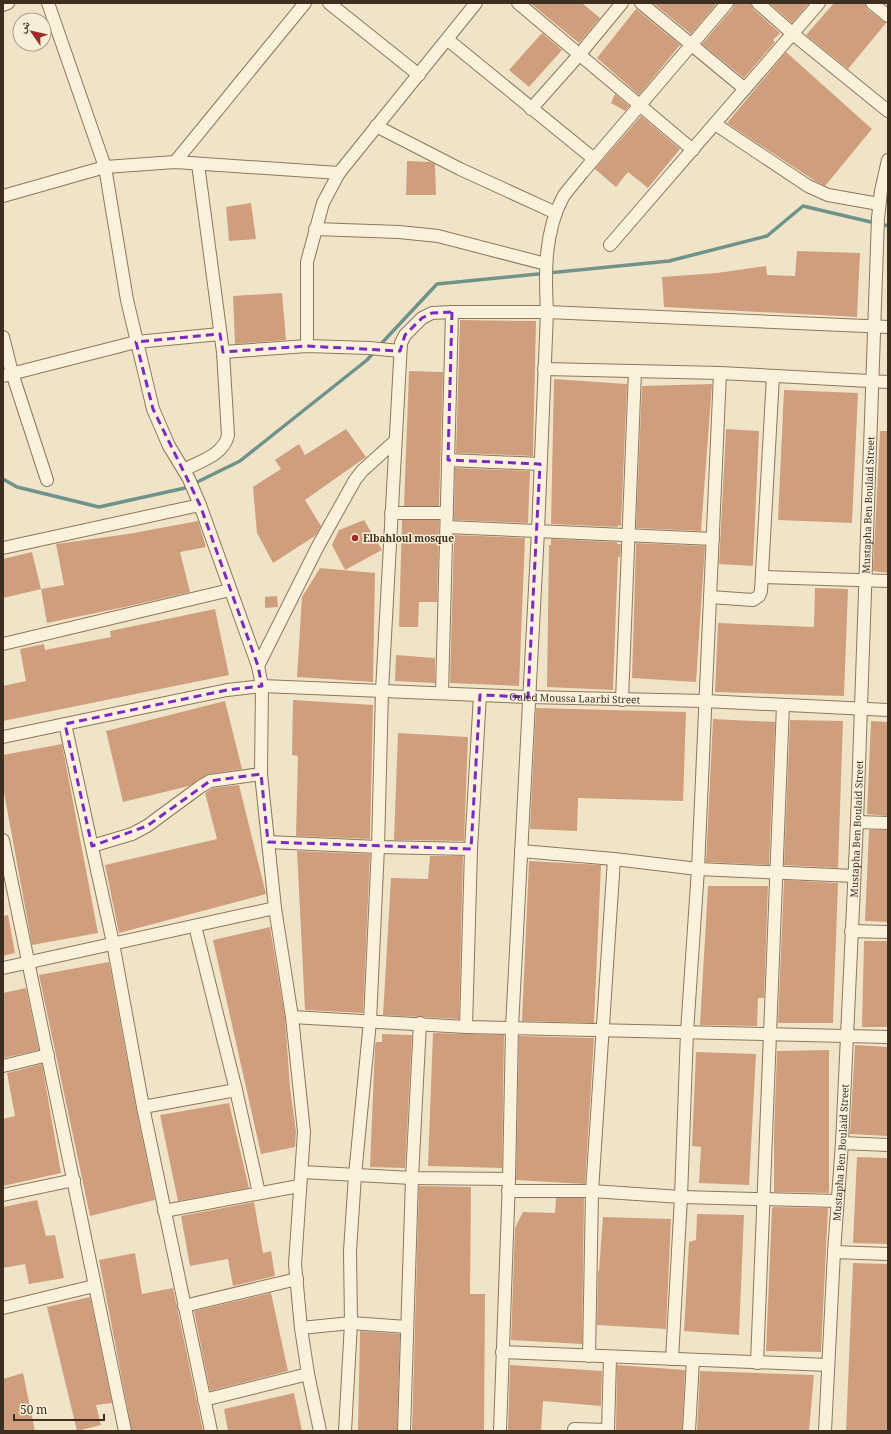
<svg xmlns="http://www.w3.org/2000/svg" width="891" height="1434" font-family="Georgia,'Noto Naskh Arabic',serif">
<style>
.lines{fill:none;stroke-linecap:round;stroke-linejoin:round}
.stream{stroke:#6f938a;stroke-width:3.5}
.building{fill:#cf9f7d}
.minor-casing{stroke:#8d765c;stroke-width:14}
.minor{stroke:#faf1dc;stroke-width:12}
.marked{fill:none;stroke:#7b2cbf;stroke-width:3;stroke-dasharray:8 5;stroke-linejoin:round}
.poi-dot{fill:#9e2a2b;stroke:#f7eed8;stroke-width:1.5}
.labels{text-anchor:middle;stroke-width:3;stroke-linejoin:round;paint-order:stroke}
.street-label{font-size:10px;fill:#3d2e20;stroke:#f7eed8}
.poi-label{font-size:10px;font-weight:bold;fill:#3d2e20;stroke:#f7eed8;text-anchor:start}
</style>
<rect width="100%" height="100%" fill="#f0e4c8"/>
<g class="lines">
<g class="stream">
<path d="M 881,224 L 888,226"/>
<path d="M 379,346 L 437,284 L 669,261 L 767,236 L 803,206 L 875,223"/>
<path d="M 3,479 L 17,487 L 99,507 L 185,488 L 240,461 L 367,360 L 374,352"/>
</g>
</g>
<g class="building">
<path d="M 530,3 L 582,3 L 600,18 L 579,43 Z"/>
<path d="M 653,3 L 717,3 L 691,34 Z"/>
<path d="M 734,3 L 751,3 L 753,9 L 780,33 L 773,40 L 775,42 L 744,78 L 702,44 L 733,8 Z"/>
<path d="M 769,3 L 809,3 L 792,23 Z"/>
<path d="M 834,3 L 865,3 L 867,9 L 886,23 L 848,69 L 806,35 Z"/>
<path d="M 636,9 L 680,45 L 639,95 L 597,58 Z"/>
<path d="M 542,33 L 562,50 L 529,87 L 509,70 Z"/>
<path d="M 786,52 L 872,129 L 825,186 L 812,179 L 727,123 Z"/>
<path d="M 615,94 L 629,106 L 625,111 L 611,103 Z"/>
<path d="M 641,116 L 680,149 L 648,188 L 628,172 L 616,187 L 595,169 Z"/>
<path d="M 407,161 L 430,162 L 435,164 L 436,195 L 406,195 Z"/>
<path d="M 251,203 L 256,239 L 229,241 L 226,207 Z"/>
<path d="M 797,251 L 860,253 L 857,317 L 664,307 L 662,277 L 717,273 L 766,266 L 767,275 L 795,276 Z"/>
<path d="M 282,293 L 286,340 L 235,344 L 233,296 Z"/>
<path d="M 460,320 L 536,321 L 533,456 L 456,453 Z"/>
<path d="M 409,371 L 443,372 L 439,506 L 404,506 Z"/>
<path d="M 554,379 L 627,384 L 621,526 L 618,525 L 618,527 L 551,524 Z"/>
<path d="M 712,384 L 701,531 L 636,528 L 642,386 Z"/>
<path d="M 784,390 L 858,393 L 852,523 L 778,520 Z"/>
<path d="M 346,429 L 366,457 L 305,500 L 321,526 L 315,536 L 273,563 L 257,533 L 253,487 L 281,469 L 275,460 L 299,444 L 305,455 Z"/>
<path d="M 726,429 L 759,431 L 753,566 L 719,564 Z"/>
<path d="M 880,431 L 888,431 L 888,573 L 873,571 Z"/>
<path d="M 455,468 L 530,471 L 528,523 L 454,520 Z"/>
<path d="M 364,520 L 382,550 L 345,570 L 332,545 L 339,530 Z"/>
<path d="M 402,520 L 439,520 L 437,602 L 419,602 L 418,627 L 399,627 Z"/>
<path d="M 198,521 L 206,547 L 180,552 L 190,592 L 125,607 L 47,623 L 41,589 L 64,585 L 56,544 L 128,534 Z"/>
<path d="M 454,535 L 525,538 L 519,686 L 450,683 Z"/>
<path d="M 551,539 L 617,542 L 617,544 L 621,544 L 620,557 L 618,557 L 613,690 L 547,687 L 549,545 L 551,545 Z"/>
<path d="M 636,543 L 705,546 L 696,682 L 632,678 Z"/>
<path d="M 32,552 L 41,589 L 3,598 L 3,559 Z"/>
<path d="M 320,568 L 375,573 L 373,682 L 297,677 L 302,597 Z"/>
<path d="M 815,588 L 848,589 L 844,696 L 715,692 L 718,623 L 814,627 Z"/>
<path d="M 277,596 L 278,607 L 265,608 L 265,597 Z"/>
<path d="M 215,609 L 229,675 L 3,721 L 3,686 L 26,681 L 20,649 L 44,644 L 45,650 L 111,637 L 110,631 Z"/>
<path d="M 396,655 L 435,658 L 435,683 L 395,681 Z"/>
<path d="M 293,700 L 373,705 L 370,839 L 296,836 L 298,756 L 292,755 Z"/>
<path d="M 225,701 L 242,769 L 209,774 L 189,786 L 123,802 L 106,731 Z"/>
<path d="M 536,708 L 686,712 L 683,801 L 578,798 L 577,831 L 530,829 Z"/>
<path d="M 713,719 L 775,722 L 769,865 L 706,862 Z"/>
<path d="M 790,720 L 843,721 L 838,868 L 784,865 Z"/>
<path d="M 871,721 L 888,722 L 888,816 L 867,814 Z"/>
<path d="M 398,733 L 468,737 L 464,841 L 394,840 Z"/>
<path d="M 62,744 L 98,933 L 32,945 L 3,787 L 3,755 Z"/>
<path d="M 239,785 L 266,894 L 119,933 L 105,865 L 217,839 L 205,793 L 213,788 Z"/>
<path d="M 869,830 L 888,830 L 888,922 L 865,921 Z"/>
<path d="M 297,851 L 370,854 L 363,1013 L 305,1010 Z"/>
<path d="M 430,856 L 463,856 L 459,1019 L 383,1015 L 391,878 L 428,879 Z"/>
<path d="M 529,861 L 601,865 L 594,1023 L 522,1021 Z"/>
<path d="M 784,880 L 838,883 L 833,1023 L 778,1023 Z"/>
<path d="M 708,886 L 768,886 L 764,998 L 758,998 L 757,1026 L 700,1025 Z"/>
<path d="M 8,915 L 15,953 L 3,956 L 3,916 Z"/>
<path d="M 270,927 L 285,1018 L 290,1087 L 296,1132 L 295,1147 L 261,1154 L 213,940 Z"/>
<path d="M 864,941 L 888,941 L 888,1027 L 862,1027 Z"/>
<path d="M 109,962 L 136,1108 L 155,1200 L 90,1216 L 39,975 Z"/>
<path d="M 26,988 L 39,1050 L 3,1058 L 3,993 Z"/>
<path d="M 433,1033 L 504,1035 L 502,1168 L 428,1166 Z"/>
<path d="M 382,1034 L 412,1035 L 405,1168 L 370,1167 L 375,1047 L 376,1042 L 382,1042 Z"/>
<path d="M 519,1036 L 594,1038 L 585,1184 L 516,1180 Z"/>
<path d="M 855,1045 L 888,1047 L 888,1136 L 850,1134 Z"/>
<path d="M 829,1050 L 829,1193 L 774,1192 L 774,1133 L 777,1051 Z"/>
<path d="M 696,1052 L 756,1054 L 749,1185 L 699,1183 L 701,1147 L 692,1146 Z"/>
<path d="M 42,1064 L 61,1173 L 3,1186 L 3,1119 L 15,1116 L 7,1073 Z"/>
<path d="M 229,1103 L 249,1188 L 178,1201 L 160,1115 Z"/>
<path d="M 857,1157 L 888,1158 L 888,1244 L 853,1243 Z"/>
<path d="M 419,1186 L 471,1187 L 470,1294 L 485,1294 L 484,1431 L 412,1431 Z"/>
<path d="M 556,1198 L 584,1198 L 582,1344 L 511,1340 L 515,1228 L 523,1212 L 555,1213 Z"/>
<path d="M 37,1200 L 46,1236 L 55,1235 L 64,1278 L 29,1284 L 25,1264 L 3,1268 L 3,1207 Z"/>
<path d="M 254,1202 L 263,1253 L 271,1251 L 275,1276 L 233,1286 L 228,1259 L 190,1266 L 181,1216 Z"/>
<path d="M 774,1207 L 828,1208 L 821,1352 L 766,1351 L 772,1208 Z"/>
<path d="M 697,1214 L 744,1215 L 739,1335 L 684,1331 L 689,1242 L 696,1240 Z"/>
<path d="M 603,1217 L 671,1219 L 666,1329 L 597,1325 L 598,1271 L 599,1271 Z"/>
<path d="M 135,1253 L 142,1294 L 173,1288 L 203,1431 L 132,1431 L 99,1260 Z"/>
<path d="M 853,1263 L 888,1264 L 888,1431 L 846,1431 Z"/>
<path d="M 271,1293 L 288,1371 L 210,1391 L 194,1311 Z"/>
<path d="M 90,1297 L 112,1403 L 96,1405 L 101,1425 L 77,1431 L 47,1307 Z"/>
<path d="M 360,1331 L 400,1334 L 397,1431 L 358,1431 Z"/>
<path d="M 510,1365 L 602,1371 L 601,1406 L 543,1401 L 541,1431 L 508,1431 Z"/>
<path d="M 617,1365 L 685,1370 L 682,1431 L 616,1431 Z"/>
<path d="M 700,1371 L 814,1375 L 809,1431 L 697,1431 Z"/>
<path d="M 23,1373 L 35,1431 L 3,1431 L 3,1379 Z"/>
<path d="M 294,1393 L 302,1431 L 228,1431 L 224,1409 Z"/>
</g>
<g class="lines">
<g class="minor-casing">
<g id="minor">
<path d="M 48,3 L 105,167 L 127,300 L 153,409 L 169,446 L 189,479 L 200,505 L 258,666 L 262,686 L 261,774 L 275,908 L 292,1017 L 304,1132 L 295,1264 L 301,1328 L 308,1374 L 320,1431"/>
<path d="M 329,3 L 419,75"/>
<path d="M 518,3 L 693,150"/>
<path d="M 641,3 L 745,89"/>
<path d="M 758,3 L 793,34 L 888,111"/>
<path d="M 872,3 L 888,16"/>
<path d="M 3,5 L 8,3"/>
<path d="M 448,40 L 594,159"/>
<path d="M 531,109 L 579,55 L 622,3"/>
<path d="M 715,124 L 808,186 L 828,195 L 879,204"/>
<path d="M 376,126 L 460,169 L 556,213"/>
<path d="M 175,162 L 305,3"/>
<path d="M 3,196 L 105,167 L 175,162 L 339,173"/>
<path d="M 315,229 L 399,232 L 438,236 L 546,264"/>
<path d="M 610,245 L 819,3"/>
<path d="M 3,337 L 12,373 L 47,480"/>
<path d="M 307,346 L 307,262 L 323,203 L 339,173 L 476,3"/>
<path d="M 223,352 L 307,346 L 369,348 L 400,351"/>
<path d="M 544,369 L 720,373 L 888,382"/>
<path d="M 3,376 L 136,342 L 220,334"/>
<path d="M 448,460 L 540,464"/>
<path d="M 184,470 C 200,461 224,455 228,435 L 223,352 L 198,164"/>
<path d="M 391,513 L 447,513"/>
<path d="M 447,527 L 713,539"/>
<path d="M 3,548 L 200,505"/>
<path d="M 763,577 L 888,581"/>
<path d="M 710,597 L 753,600 L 759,596 L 761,591 L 773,376"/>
<path d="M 3,644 L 230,590"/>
<path d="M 258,666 L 318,546 L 355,480 L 362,471 L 394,442"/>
<path d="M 442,693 L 452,312"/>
<path d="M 622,700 L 635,371"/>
<path d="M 65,724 L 113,943 L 143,1107 L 211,1431"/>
<path id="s1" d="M 3,737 L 227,690 L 262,686 L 528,697 L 705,701 L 888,710"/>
<path d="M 857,822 L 888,823"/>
<path d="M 3,840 L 125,1431"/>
<path d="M 268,842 L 378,847 L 471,849"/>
<path d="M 92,846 L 132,834 L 147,826 L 200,787 L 210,781 L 261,774"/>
<path d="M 521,851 L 614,859 L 698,869 L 854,876"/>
<path d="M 195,926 L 236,1090 L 259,1193"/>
<path d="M 851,931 L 888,932"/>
<path d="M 3,968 L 275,908"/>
<path d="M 292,1017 L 466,1027 L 888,1037"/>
<path d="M 466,1027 L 471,849 L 480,695"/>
<path d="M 3,1066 L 48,1055"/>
<path d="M 143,1107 L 236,1090"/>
<path d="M 842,1143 L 888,1145"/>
<path d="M 302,1172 L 412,1178 L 509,1179"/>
<path d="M 508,1191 L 592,1191 L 681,1197 L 837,1201"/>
<path d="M 3,1195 L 74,1180"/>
<path d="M 164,1211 L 299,1186"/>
<path d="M 834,1252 L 888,1254"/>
<path d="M 184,1306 L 297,1279"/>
<path d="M 3,1308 L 94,1286"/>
<path d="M 301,1328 L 351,1323 L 407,1327"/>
<path d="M 502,1352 L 828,1365"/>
<path d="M 589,1356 L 592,1191 L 614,859"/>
<path d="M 672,1359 L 681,1197 L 687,1032 L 698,869 L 720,373"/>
<path d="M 757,1363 L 783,705"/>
<path d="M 204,1400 L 308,1374"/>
<path d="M 574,1429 L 608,1430"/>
<path d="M 345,1431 L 351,1323 L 350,1251 L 355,1175 L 370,1021 L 378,847 L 382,691 L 401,343 L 405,335 L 422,318 L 432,313 L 452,312 L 547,312 L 888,327"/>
<path d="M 404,1431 L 412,1178 L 420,1023"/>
<path d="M 500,1431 L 509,1179 L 512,1027 L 538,531 L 547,312 C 545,274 544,232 563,197 C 568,189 576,181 582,173 L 727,3"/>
<path d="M 608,1431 L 610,1357"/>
<path d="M 689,1431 L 693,1360"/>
<path id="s2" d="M 825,1431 L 834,1252 L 842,1143 L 857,822 L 878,218 L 881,191 L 888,160"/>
</g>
</g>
<use href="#minor" class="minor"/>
</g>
<path class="marked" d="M 452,312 L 448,460 L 540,464 L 528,697 L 480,695 L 471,849 L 268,842 L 261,774 L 210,781 L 147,826 L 92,846 L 65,724 L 227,690 L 262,686 L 258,666 L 200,505 L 153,409 L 136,342 L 220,334 L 223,352 L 307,346 L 400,351 L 405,335 L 422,318 L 432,313 Z"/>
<circle class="poi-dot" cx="355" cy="538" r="4"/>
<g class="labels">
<g class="street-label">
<text dy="4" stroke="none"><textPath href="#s2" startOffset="927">Mustapha Ben Boulaid Street</textPath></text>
<text dy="4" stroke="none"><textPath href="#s1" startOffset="577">Ouled Moussa Laarbi Street</textPath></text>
<text dy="4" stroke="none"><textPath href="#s2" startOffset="603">Mustapha Ben Boulaid Street</textPath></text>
<text dy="4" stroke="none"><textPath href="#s2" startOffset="279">Mustapha Ben Boulaid Street</textPath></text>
</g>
<g class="poi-label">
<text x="363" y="542">Elbahloul mosque</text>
</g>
</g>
<rect width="891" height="1434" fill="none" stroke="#3d2e20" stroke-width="8"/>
<g transform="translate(32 32) rotate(304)"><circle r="19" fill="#f7eed8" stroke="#ada18e"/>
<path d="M0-3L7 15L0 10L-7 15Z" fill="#9e2a2b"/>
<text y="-6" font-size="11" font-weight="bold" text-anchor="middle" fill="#3d2e20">ش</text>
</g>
<path d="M14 1414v6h90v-6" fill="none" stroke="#3d2e20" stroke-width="2"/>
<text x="20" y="1414" font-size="12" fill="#3d2e20" stroke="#f7eed8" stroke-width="3" paint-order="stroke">50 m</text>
</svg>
